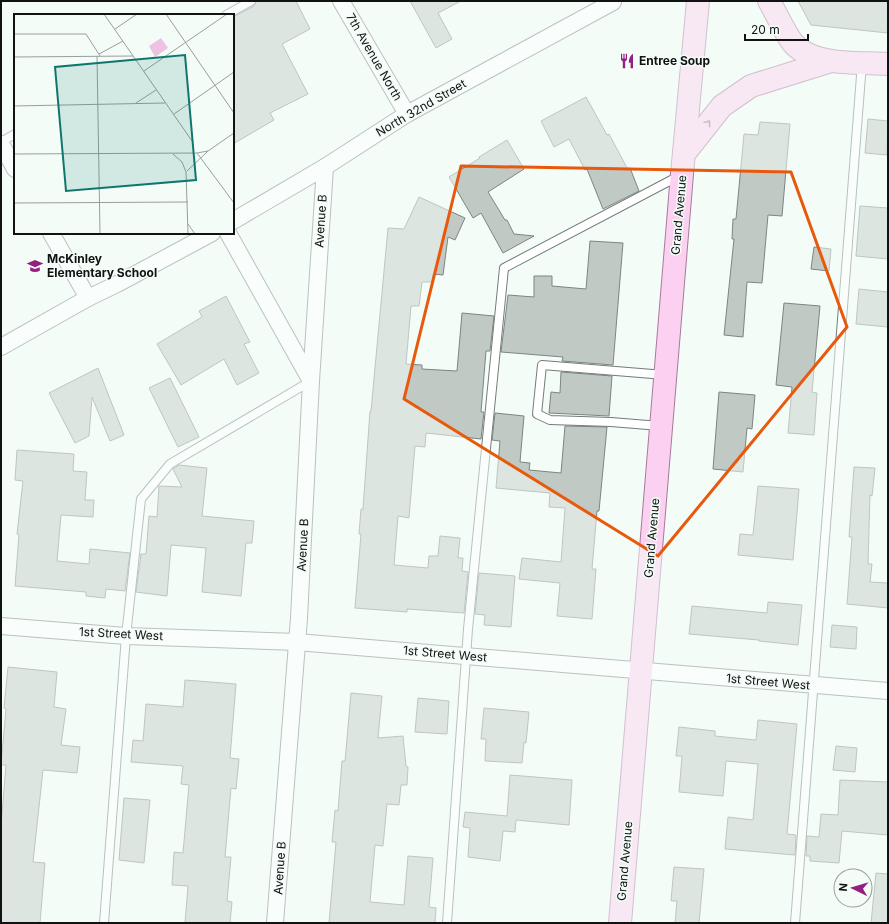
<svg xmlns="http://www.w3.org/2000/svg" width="889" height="924" font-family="Inter,sans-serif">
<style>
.building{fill:#c1c9c5;stroke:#7d8581}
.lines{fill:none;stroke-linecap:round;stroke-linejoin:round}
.service-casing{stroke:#747b78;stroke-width:10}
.minor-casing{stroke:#747b78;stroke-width:18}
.primary-casing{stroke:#a77a9b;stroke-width:24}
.service{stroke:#fff;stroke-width:8}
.minor{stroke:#fff;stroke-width:16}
.primary{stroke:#fbd0f0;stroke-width:22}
.oneway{stroke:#917b8c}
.marked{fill:none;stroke:#e8590c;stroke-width:3;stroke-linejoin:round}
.labels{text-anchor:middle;stroke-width:3;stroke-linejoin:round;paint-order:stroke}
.street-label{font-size:12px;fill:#101311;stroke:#f4fcf8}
.poi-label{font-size:12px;font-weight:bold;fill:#101311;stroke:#f4fcf8;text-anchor:start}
.inset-road{fill:none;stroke:#999f9c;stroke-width:1}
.view{fill:#0f766e;fill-opacity:0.15;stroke:#0f766e;stroke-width:2}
.inset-edge{fill:none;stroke:#101311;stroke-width:2}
</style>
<rect width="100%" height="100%" fill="#f4fcf8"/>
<g class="building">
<path d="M 256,1 L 296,1 L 310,29 L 282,44 L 308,94 L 270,113 L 274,120 L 233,144 L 233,17 L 254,6 Z"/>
<path d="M 410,1 L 461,1 L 438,13 L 452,39 L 436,48 Z"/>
<path d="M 798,1 L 888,1 L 888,33 L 811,25 Z"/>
<path d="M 586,97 L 607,135 L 609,134 L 627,168 L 630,168 L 639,191 L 603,209 L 587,169 L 585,170 L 569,139 L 554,147 L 541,121 Z"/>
<path d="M 868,119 L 888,121 L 887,155 L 865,153 Z"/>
<path d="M 760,122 L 790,124 L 782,216 L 768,215 L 762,283 L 747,282 L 743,337 L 724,335 L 734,239 L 732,239 L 733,219 L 736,219 L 744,134 L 758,135 Z"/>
<path d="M 507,140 L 524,169 L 488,192 L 505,220 L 507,220 L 514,234 L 534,236 L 503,253 L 481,213 L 473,218 L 449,177 L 480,158 L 479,157 Z"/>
<path d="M 419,197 L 465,218 L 455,240 L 448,237 L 443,275 L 433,274 L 432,282 L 422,282 L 419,306 L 411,306 L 406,364 L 422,365 L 422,369 L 457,371 L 462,313 L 494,316 L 490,351 L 486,351 L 481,412 L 484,412 L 481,439 L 426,433 L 425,447 L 415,446 L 409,518 L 398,516 L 394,565 L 428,568 L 429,556 L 438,556 L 440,536 L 460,538 L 458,558 L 463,558 L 462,571 L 468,572 L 464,613 L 407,609 L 407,612 L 355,608 L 361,534 L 359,534 L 361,509 L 363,509 L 370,411 L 371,411 L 388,228 L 404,229 Z"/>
<path d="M 860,206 L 888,208 L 888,259 L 856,256 Z"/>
<path d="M 590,241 L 623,243 L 613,365 L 562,361 L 563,357 L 501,352 L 508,295 L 534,297 L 534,276 L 552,276 L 552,286 L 586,289 Z"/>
<path d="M 814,247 L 831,249 L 829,271 L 811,269 Z"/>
<path d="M 859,289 L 888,292 L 888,327 L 856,324 Z"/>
<path d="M 226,296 L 250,342 L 244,344 L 259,373 L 237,385 L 224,359 L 181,385 L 157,344 L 202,317 L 199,311 Z"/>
<path d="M 784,303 L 820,306 L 812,392 L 817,393 L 814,435 L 788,433 L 792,387 L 776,385 Z"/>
<path d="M 98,368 L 124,435 L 110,441 L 92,397 L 89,436 L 75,443 L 49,393 Z"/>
<path d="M 561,372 L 612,376 L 609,416 L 549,413 L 551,392 L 560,393 Z"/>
<path d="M 170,378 L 199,437 L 178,447 L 149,388 Z"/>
<path d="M 719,392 L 755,395 L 752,429 L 747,428 L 743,472 L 713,469 Z"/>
<path d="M 495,413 L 524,416 L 520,462 L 530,463 L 529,470 L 561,473 L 565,426 L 607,427 L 599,511 L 597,511 L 592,569 L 596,569 L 592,619 L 557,616 L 560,583 L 519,579 L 522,558 L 561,562 L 565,508 L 549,507 L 550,493 L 496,488 L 500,441 L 492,440 Z"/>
<path d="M 17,450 L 74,454 L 73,471 L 87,472 L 85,500 L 94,500 L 93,517 L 61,515 L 57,561 L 89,564 L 90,549 L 130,553 L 125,591 L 106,589 L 105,598 L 86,596 L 86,592 L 15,586 L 19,535 L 17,534 L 23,481 L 15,480 Z"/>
<path d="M 179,465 L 207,468 L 202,516 L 254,521 L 252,543 L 246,543 L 241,596 L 202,592 L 206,548 L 171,545 L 167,596 L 136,592 L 141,554 L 146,554 L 149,516 L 157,517 L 159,486 L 182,487 L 173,469 Z"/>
<path d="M 854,467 L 875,468 L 872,496 L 870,495 L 868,564 L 872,564 L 870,582 L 888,583 L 888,608 L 847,604 L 852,537 L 849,537 Z"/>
<path d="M 758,486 L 799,489 L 793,560 L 738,555 L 740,534 L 753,535 Z"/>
<path d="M 479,573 L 515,576 L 511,627 L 484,625 L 485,615 L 475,614 Z"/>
<path d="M 768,602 L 802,605 L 798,645 L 759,641 L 759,640 L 689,634 L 692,606 L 767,613 Z"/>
<path d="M 832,625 L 857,627 L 856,649 L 830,647 Z"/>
<path d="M 8,667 L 57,672 L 54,707 L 66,709 L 61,745 L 80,747 L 77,773 L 43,770 L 33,862 L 45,863 L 40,923 L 1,923 L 1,826 L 6,765 L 1,765 L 6,709 L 4,708 Z"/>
<path d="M 185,680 L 236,684 L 230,758 L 239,759 L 236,789 L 231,788 L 225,857 L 231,857 L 227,901 L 232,902 L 230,923 L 185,923 L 188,886 L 172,885 L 174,852 L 183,853 L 189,785 L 181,784 L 183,766 L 131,762 L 133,740 L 143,741 L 146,704 L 183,707 Z"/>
<path d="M 351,693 L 382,696 L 378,738 L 403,736 L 406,766 L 408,767 L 407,785 L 401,785 L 399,805 L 387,804 L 383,846 L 375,845 L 370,902 L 404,905 L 408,856 L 433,858 L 429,907 L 436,908 L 435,923 L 329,923 L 336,842 L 332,842 L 335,810 L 338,811 L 342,761 L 345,761 Z"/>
<path d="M 418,698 L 449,701 L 447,734 L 415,732 Z"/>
<path d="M 484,708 L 529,712 L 526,743 L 524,742 L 522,763 L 485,761 L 486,739 L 481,739 Z"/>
<path d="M 758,720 L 797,724 L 787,834 L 796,835 L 795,855 L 725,849 L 728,817 L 753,820 L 758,764 L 726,761 L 723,796 L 679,792 L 682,756 L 676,756 L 679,727 L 715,731 L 715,736 L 756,740 Z"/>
<path d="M 836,746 L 857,748 L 855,772 L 833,770 Z"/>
<path d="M 510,775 L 572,780 L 569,825 L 516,820 L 515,832 L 503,831 L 500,861 L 468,857 L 470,828 L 463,827 L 465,812 L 507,816 Z"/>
<path d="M 840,780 L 888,782 L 888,835 L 842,831 L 839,863 L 810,861 L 810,856 L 806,856 L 807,836 L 819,837 L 821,814 L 838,815 Z"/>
<path d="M 124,798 L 150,800 L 144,863 L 119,860 Z"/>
<path d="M 674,867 L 704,869 L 699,923 L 675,923 L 677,901 L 671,901 Z"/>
<path d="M 876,873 L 888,874 L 888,923 L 871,923 Z"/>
</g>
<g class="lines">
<g class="service-casing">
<g id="service">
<path d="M 226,15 L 251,1"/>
<path d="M 1,142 L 15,134"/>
<path d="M 660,426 L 611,422 L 550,420 L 537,414 L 542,365 L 665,375"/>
<path d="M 104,923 L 126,636 L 141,499 L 170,464 L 311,381"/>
<path d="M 447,923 L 468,629 L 504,268 L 679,176"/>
<path d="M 795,923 L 862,63"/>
</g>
</g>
<g class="minor-casing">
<g id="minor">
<path d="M 341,1 L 407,114"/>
<path d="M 1,144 L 15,169"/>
<path d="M 233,221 L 325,167 L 407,114 L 613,2"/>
<path d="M 51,233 L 88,298"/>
<path d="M 228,233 L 311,381"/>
<path d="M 1,347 L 88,298 L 117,284 L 212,233"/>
<path d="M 1,626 L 126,636 L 297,642 L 888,691"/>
<path d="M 275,923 L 299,618 L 311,381 L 325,167"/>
</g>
</g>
<g class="primary-casing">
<g id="primary">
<path d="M 769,1 C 776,13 784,31 792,42 C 812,67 858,62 888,64"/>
<path d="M 684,154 L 722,106 L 751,86 L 831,61"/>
<path d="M 620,923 L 682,174 L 698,1"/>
</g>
</g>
<use href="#service" class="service"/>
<use href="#minor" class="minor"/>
<use href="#primary" class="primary"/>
</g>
<defs><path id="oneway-chevron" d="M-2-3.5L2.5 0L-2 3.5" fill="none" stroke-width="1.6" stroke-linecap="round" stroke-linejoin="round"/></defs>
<use class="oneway" href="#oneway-chevron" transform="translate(708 123) rotate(-52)"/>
<path d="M0 0H889V924H0ZM 461,166 L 791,172 L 847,327 L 658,556 L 404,399 Z" fill="#f4fcf8" fill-opacity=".55" fill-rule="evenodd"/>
<path class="marked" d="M 461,166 L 791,172 L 847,327 L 658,556 L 404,399 Z"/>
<defs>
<g id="restaurant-bare" transform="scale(1.2)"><path d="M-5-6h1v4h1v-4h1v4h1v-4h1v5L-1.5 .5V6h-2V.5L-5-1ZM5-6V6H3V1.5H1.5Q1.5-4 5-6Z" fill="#942180" stroke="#f4fcf8" stroke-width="2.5" paint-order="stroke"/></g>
<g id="school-bare" transform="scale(1.2)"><path d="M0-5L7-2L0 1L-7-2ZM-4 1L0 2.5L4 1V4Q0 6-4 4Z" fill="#942180" stroke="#f4fcf8" stroke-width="2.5" paint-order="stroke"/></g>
</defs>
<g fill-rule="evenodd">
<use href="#restaurant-bare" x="627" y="61"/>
<use href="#school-bare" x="35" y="266"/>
</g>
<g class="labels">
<g class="street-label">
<text transform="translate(374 57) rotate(60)" y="4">7th Avenue North</text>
<text transform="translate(421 108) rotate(-30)" y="4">North 32nd Street</text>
<text transform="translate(679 215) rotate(-85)" y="4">Grand Avenue</text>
<text transform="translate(321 221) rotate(-86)" y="4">Avenue B</text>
<text transform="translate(652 538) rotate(-85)" y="4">Grand Avenue</text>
<text transform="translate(303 545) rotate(-87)" y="4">Avenue B</text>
<text transform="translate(121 634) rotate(3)" y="4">1st Street West</text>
<text transform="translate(445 654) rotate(5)" y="4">1st Street West</text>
<text transform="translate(768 682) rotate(5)" y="4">1st Street West</text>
<text transform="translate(625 861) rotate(-85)" y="4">Grand Avenue</text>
<text transform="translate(280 868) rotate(-86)" y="4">Avenue B</text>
</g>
<g class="poi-label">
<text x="639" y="65">Entree Soup</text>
<text x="47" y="263">McKinley<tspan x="47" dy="14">Elementary School</tspan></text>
</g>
</g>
<g transform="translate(14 14)">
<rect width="220" height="220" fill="#f4fcf8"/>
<path d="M 147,24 L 154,34 L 141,43 L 135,32 Z" fill="#eec2e2"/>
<path class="inset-road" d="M 90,0 L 178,127M 152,0 L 220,99M 101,15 L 123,0M 0,20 L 72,20 L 86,42M 85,40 L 109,27M 83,42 L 86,220M 0,43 L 119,42M 130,57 L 213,0M 122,89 L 142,76M 0,92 L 151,89M 160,100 L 220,58M 183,139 L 220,189M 0,140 L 183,139 L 194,137M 159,140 L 168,148 L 172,158 L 174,220M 173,157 L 194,137 L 220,119M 0,189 L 174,188M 174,210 L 181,220"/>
<path class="view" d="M 171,41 L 182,166 L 52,177 L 41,53 Z"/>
<rect width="220" height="220" class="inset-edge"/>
</g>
<rect width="889" height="924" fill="none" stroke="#101311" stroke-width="4"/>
<g transform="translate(853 888) rotate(275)"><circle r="19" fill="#f4fcf8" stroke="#999f9c"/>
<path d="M0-3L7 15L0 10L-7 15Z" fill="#942180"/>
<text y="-6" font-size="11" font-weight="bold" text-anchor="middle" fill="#101311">N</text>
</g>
<path d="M745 34v6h63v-6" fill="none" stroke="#101311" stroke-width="2"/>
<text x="751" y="34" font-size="12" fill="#101311" stroke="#f4fcf8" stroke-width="3" paint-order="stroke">20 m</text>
</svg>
